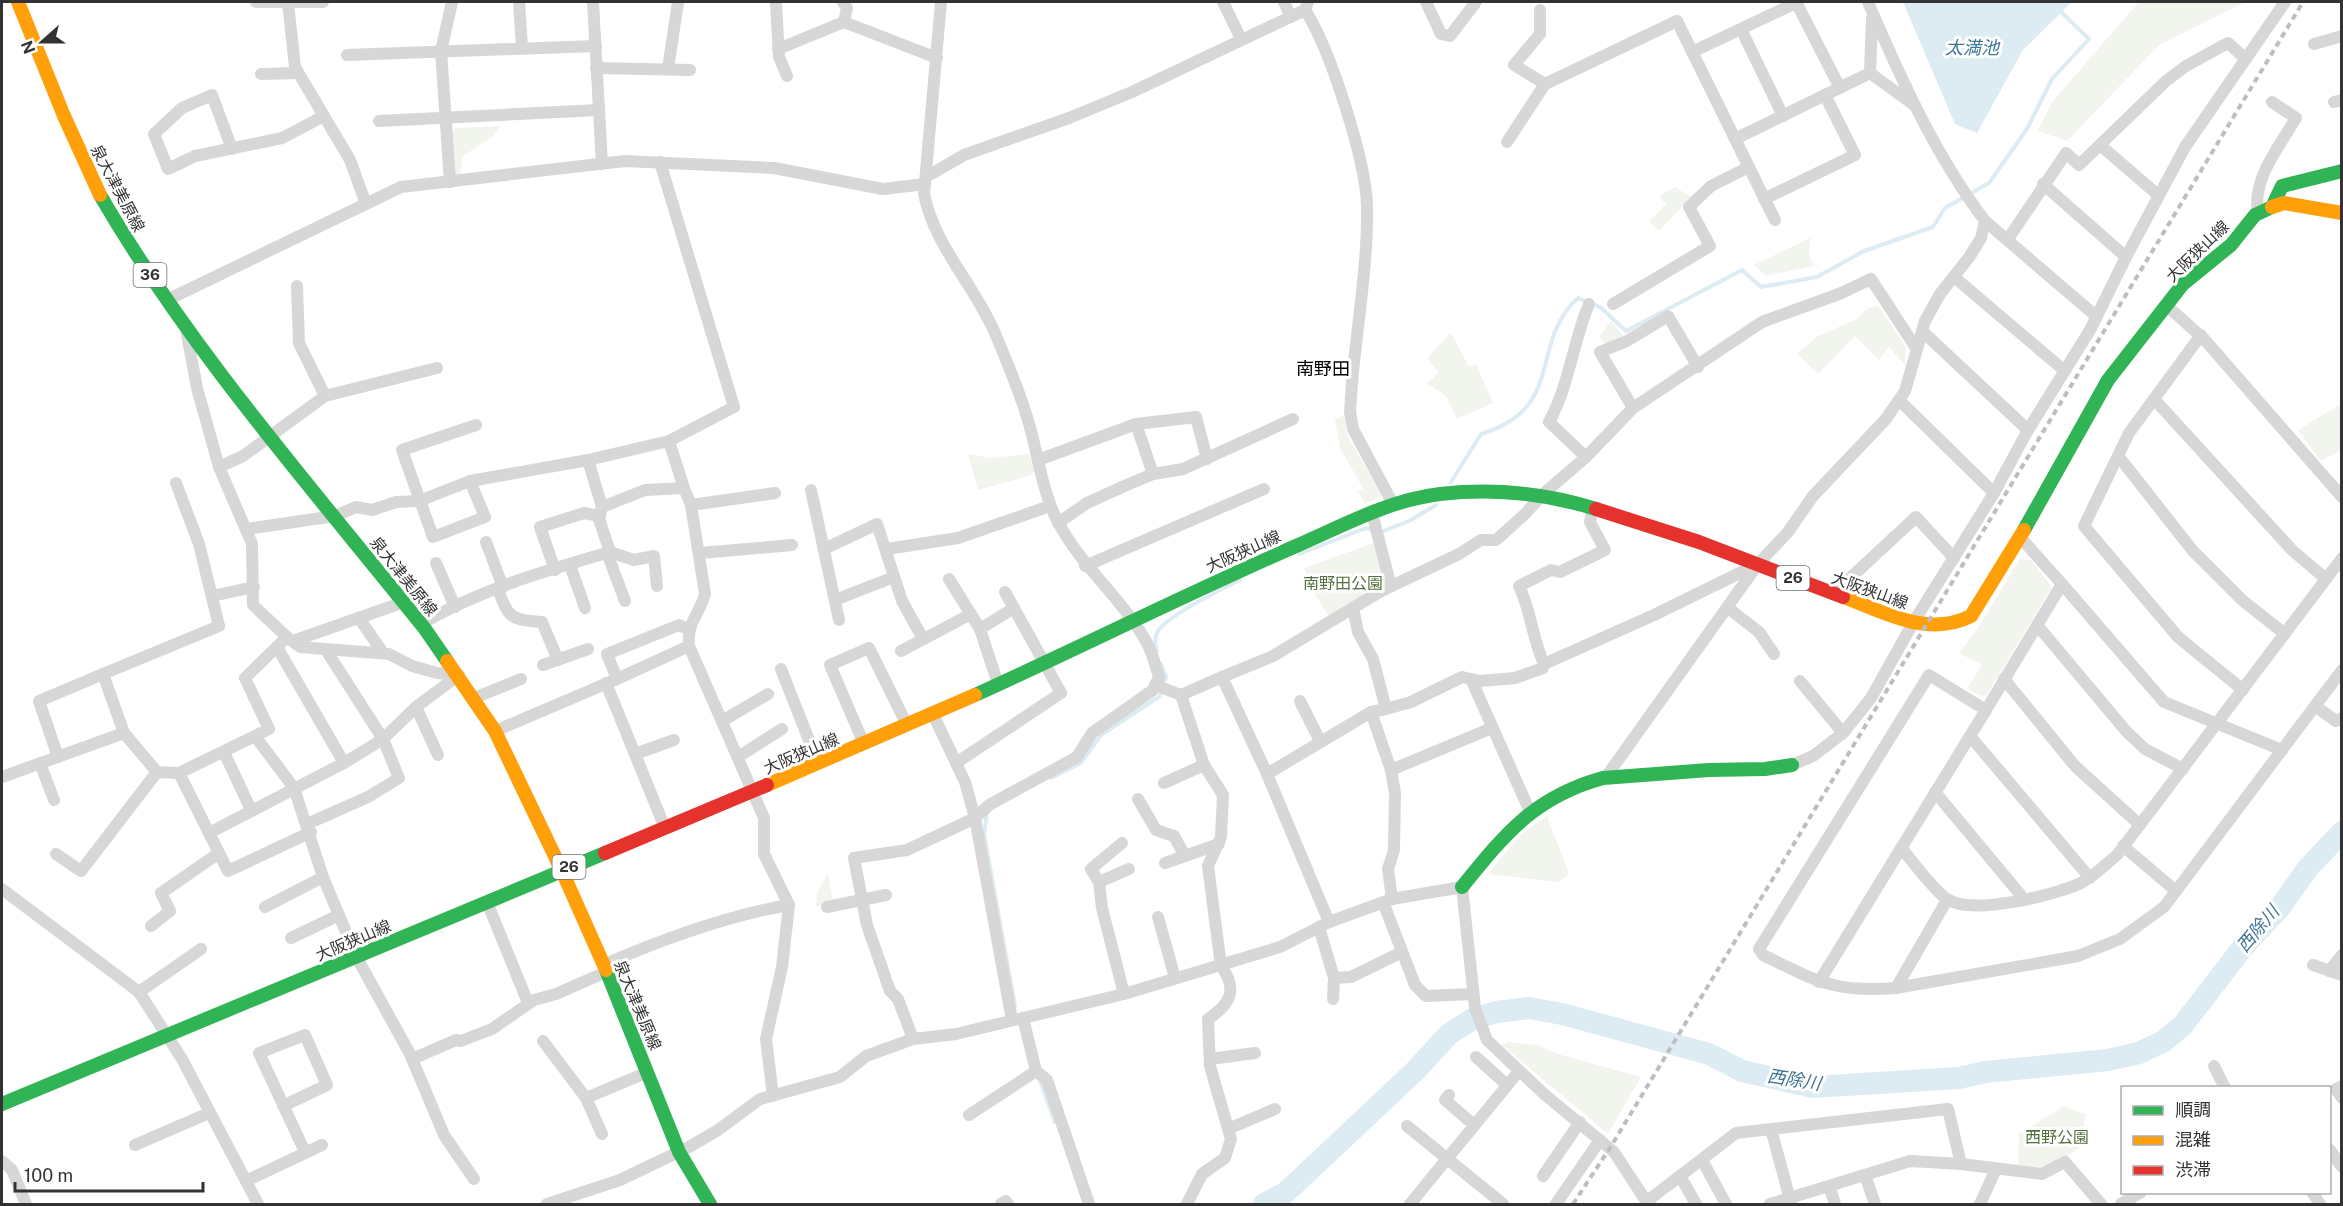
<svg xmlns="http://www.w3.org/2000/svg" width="2343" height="1206" font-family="'Public Sans','Noto Sans JP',sans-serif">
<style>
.green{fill:#f1f5ed}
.water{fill:#ddebf3}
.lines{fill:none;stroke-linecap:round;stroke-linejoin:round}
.stream{stroke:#ddebf3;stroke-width:4}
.river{stroke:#ddebf3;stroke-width:22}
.street{stroke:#d7d7d7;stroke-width:12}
.fast{stroke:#30b455;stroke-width:14}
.slow{stroke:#ff9f0a;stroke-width:14}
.jam{stroke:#e5322d;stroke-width:14}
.rail{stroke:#bebebe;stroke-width:4;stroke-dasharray:6 4.5;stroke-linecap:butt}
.labels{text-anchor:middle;stroke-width:6;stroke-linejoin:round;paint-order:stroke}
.shield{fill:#fff;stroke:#707070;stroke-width:1.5}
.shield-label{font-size:15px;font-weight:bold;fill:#333}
.street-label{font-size:16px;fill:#333;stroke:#fff}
.park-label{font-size:16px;fill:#56703f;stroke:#fff}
.water-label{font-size:18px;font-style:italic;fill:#3f7597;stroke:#fff}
.neighbourhood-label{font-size:18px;fill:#000;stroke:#fff}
</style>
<rect width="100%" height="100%" fill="#fff"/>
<g class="green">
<path d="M 2139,2 L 2245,2 L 2159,45 L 2067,141 L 2038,131 L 2052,102 Z"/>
<path d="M 500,126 L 491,138 L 463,156 L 460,176 L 453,175 L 450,132 L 456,128 Z"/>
<path d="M 1675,187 L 1691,197 L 1659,231 L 1649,222 L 1666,204 L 1659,196 Z"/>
<path d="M 1810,238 L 1809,255 L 1814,266 L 1766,276 L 1754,265 Z"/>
<path d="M 1878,305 L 1906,347 L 1905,365 L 1889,347 L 1879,360 L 1855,336 L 1818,374 L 1797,354 L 1818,336 L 1857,319 L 1867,309 Z"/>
<path d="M 1611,321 L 1625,338 L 1605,344 L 1599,337 Z"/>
<path d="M 1451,333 L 1469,367 L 1476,364 L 1493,403 L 1457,419 L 1446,396 L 1427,383 L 1439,373 L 1427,358 Z"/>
<path d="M 2341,404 L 2341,450 L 2321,461 L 2298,430 Z"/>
<path d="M 1344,415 L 1347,435 L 1382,496 L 1365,504 L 1358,492 L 1363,488 L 1340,448 L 1335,420 Z"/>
<path d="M 968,454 L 990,458 L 1029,454 L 1035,470 L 1031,475 L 978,490 Z"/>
<path d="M 1379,541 L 1389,579 L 1330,618 L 1316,596 L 1304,568 Z"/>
<path d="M 2020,559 L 2031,560 L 2052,587 L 1987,694 L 1981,696 L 1967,689 L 1982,665 L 1959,653 L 1978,628 Z"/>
<path d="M 1547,816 L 1569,874 L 1559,882 L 1488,874 L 1521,834 Z"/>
<path d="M 828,874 L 833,901 L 816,907 L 817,893 Z"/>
<path d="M 1508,1042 L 1537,1045 L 1561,1055 L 1641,1077 L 1608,1134 L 1502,1045 Z"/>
<path d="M 2064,1106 L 2085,1114 L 2082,1145 C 2058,1165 2048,1171 2018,1166 L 2019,1134 Z"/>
</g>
<path class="water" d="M 1903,2 L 2072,2 L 2023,50 L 1977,133 L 1955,124 Z"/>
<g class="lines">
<g class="stream">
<path d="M 1451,482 L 1481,434 C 1567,408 1528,343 1578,298 L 1600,307 L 1626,331 L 1742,270 L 1761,287 L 1817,277 L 1864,251 L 1933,227 L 1945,208 L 1989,183 L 2027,129 L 2052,79 L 2089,39 L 2061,12"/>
<path d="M 1381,532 L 1409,521 L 1436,505"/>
<path d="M 1299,554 L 1366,528 L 1373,530"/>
<path d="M 1157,651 C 1155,645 1154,639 1157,633 C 1163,618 1223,588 1240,580"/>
<path d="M 1051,778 L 1081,763 L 1101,735 L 1160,696 L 1166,677 L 1161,664"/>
<path d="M 987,813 L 984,834 L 1015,1006"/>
<path d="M 1039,1078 L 1055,1122"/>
</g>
<path class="river" d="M 1264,1204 L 1285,1193 L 1297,1182 L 1416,1070 L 1449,1034 L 1471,1020 L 1496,1012 L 1529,1008 L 1562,1014 L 1709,1054 L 1742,1071 L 1813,1087 L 1959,1078 L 1985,1072 L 2108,1060 L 2139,1053 L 2164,1041 L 2183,1025 L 2243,947 L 2281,906 L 2308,868 L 2342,832"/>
<g class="street">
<path d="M 256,2 L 323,2"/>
<path d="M 519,2 L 522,47"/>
<path d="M 593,2 L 602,164"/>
<path d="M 1223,2 L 1241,39"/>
<path d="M 1284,2 L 1291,17"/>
<path d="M 1426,2 L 1441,34 L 1450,36 L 1476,2"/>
<path d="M 1796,2 L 1840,88"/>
<path d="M 288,3 L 295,67 L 350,160 L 366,204"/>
<path d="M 776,4 L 779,57 L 787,76"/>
<path d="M 1305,10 C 1330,48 1366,161 1367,206 C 1368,264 1357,325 1352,383 L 1350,412 L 1353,429 L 1393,504"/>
<path d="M 1540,10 L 1540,34 L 1514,65 L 1545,84 L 1677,21 L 1775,220"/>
<path d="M 844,22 L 937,58"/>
<path d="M 1741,29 L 1783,116"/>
<path d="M 2314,44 L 2342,36"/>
<path d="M 778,49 L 844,22 L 847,8 L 843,2"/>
<path d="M 1692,52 L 1798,2"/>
<path d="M 347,55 L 596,46"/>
<path d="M 596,68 L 690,70"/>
<path d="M 668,69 L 678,2"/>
<path d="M 1870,73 L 1872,18"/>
<path d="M 261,74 L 298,73"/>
<path d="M 2334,102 L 2342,100"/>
<path d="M 379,121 L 599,110"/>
<path d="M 1735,139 L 1870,73 L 1914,105"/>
<path d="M 1507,142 L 1545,84"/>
<path d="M 2100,145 L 2158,195"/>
<path d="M 232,149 L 212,95 L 182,108 L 154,134 L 168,169 L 195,156 L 282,138 L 324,116"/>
<path d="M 660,162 L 734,407 L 669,441"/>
<path d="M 926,177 L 964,155 L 1069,118 L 1132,92 L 1305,10 L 1308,2"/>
<path d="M 450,182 L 441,51 L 452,2"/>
<path d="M 2043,184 L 2126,257"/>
<path d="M 1764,199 L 1855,155 L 1825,95"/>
<path d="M 2258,213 C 2252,179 2279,147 2296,118 L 2272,102"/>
<path d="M 1985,221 L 2097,317"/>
<path d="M 2008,239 L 2066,153 L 2079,165 L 2166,81 L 2186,66 L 2224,45 L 2228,43 L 2246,59"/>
<path d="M 1954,277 L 2065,371"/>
<path d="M 297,286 L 299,343 L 325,396"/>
<path d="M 167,300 L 401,187 L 625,161 L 774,168 L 883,189 L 925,184"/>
<path d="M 1613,304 L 1710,246 L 1689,207 L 1711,186 L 1749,167"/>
<path d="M 2167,306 L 2204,339 L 2342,497"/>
<path d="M 186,329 L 197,388 L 219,467 L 252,544 L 253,605 L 287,637 L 245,678 L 269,729 L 255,736"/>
<path d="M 1922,331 L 2028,430"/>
<path d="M 2201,335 L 2129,433 L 2084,526 L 2178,637 L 2243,690"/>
<path d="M 2154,399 L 2292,550 L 2326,579"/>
<path d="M 1899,400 L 1994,493"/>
<path d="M 1633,408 L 1600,352 L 1627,341 L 1668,316 L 1698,367"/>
<path d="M 1136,424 L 1153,474"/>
<path d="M 1586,457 L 1549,422 C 1569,386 1573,342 1589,304"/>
<path d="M 2119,457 L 2193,551 L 2242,600 L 2285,634"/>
<path d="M 588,460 L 602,507"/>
<path d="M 1038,460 L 1136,424 L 1196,417 L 1207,459"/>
<path d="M 219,467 L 243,456 L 325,396 L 437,368"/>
<path d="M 470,481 L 485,517 L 433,537 L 402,450 L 476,425"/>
<path d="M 176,483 L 199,544 L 219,626 L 103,674 L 124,733 L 157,772 L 179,773 L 255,736 L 294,788 L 323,877 L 356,956 L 410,1054 L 444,1135 L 474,1179"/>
<path d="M 811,490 L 839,620"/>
<path d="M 691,505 L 775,493"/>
<path d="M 1058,523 L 1087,503 L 1129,484 L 1153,474 L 1183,469 L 1293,419"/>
<path d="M 246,529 L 335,516 L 356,507 L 372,510 L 396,502 L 419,501 L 470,481 L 588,460 L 669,441 L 684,488"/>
<path d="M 2020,537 L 2062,584 L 1986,710 L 1929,675 L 1759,949 L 1763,955 C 1816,981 1835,993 1896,988 L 2078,956 L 2120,939 L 2164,907 L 2342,670"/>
<path d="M 486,542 L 503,587"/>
<path d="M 824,549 L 877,524 L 902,601 L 923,639"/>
<path d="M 887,549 L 958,538 L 1050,506"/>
<path d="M 610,552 L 634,560 L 654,556 L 657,586"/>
<path d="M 607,553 L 625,601"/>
<path d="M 700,553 L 792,545"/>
<path d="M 436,563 L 455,607"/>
<path d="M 570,565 L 585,608"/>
<path d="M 1085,566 L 1264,489"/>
<path d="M 555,570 L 540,527 L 584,513 L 600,516"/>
<path d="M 949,579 L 980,629 L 998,684"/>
<path d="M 2062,584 L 2164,702 L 2282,750"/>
<path d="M 498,589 C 509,619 510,619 542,622 L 558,660"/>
<path d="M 1381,591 L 1459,554 L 1481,540 L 1496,540 L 1524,515 L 1542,495 L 1586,457 L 1633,408 L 1762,322 L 1839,294 L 1871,279 L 1916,348"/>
<path d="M 1833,594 L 1916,517 L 1954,558"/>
<path d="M 212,596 L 254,587"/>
<path d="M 835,600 L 894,577"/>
<path d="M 1353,608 L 1358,632 L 1373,659 L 1386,709 L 1371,712 L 1391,770 L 1395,793 L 1394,850 L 1388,869 L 1392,899"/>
<path d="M 1728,608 L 1759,632 L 1774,654"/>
<path d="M 359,618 L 383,653"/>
<path d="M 421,624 C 479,590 547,570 610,552 L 599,519 L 602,507 L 645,490 L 684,488 L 691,505 L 705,594 C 699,616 687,621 689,646 L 764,818 L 764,854 L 789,905 L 782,967 L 766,1039 L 773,1096"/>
<path d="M 2037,625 L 2126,731 L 2145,749 L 2183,769"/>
<path d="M 980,629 L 1014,608"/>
<path d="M 287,637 L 300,647 L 389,654 L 412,666 L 437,673 L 459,675"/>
<path d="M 293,641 L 404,602"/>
<path d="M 277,647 L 344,763"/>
<path d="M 901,651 L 971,614"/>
<path d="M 1544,664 C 1532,638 1531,610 1519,586 L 1551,570 L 1560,572 L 1605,550 L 1590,522 L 1593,508"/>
<path d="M 543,665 L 588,649"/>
<path d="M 781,669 L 818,763"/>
<path d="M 617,679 L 689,646"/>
<path d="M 1471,679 L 1531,814"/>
<path d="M 2004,679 L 2075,766 L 2140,825"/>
<path d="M 1800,681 L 1843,733"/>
<path d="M 606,683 L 665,828"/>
<path d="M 1155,685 L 1181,695"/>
<path d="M 474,698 L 521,679"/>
<path d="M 1300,701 L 1320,741"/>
<path d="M 2315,706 L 2336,721 L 2342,718"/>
<path d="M 416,707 L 438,755"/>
<path d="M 1386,709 L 1411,702 L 1462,677 L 1480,681 L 1515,678 L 1543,668 L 1544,664 L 1654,615 L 1758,564"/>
<path d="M 933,714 L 965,782 L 975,818 L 1012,1020"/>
<path d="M 722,721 L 768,694"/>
<path d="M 495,731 L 617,679 L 607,654 L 679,625 L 688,629"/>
<path d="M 1970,736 L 2090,878"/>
<path d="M 864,744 L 830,665 L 869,648 L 907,725"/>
<path d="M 224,752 L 251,810"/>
<path d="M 635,754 L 674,740"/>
<path d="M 58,757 L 39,701 L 103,674"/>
<path d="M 738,757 L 782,729"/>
<path d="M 40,763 L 54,800"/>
<path d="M 956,763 L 1061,693 L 1005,592"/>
<path d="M 1792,765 L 1813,756 L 1843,733 L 1871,698 L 1913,623 L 1994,493 L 2028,430 L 2090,330 L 2126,257 L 2185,147 L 2285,2"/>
<path d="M 1391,770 L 1492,728"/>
<path d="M 179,773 L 228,871 L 311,832"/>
<path d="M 1267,774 L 1371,712"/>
<path d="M 2,777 L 124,733"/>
<path d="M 1606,777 L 1758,564 L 1788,532 L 1813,496 L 1885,420 L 1899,400 L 1905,391 L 1925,321 L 1940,294 L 1970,256 L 1981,238 L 1985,221 C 1935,155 1900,77 1868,2"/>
<path d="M 1164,783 L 1204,765"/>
<path d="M 1935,792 L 2024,899"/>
<path d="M 1138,799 L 1156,830 L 1174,836 L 1185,856"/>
<path d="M 307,824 L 368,797 L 399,778 L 383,739 L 326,650"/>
<path d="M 209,833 L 344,763 L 383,739 L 416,707 L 459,675"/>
<path d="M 1122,843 L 1091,869 L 1099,882 L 1102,908 L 1124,994"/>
<path d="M 2123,846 L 2176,891"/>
<path d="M 1901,848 C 1912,860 1934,891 1947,899 C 1972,916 2055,895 2081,883 C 2094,876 2105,865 2117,855 L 2342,558"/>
<path d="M 56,854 L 81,871 L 157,772"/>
<path d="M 1165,863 L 1219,844"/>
<path d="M 1099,882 L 1129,869"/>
<path d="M 2,889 L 139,992 L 182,1059 L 258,1204"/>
<path d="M 487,902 L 528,1003"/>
<path d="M 1383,902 L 1415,985 L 1426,996 L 1473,994"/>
<path d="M 265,907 L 323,877"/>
<path d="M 827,907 L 886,895"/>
<path d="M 1158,917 L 1175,978"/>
<path d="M 1329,922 L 1267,774 L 1222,677 L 1273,656 L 1381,591 L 1389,579 L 1372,513"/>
<path d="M 151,926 L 170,911 L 161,893 L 219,853"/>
<path d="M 1319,927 L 1334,978 L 1333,999"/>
<path d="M 291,938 L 339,915"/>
<path d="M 603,965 C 663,939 725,916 789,905"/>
<path d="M 2313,965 L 2342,975"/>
<path d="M 2329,971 L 2342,955"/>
<path d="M 1334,978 L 1351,977 L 1402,952"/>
<path d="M 1819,982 L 1986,710"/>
<path d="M 1896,988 L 1947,900"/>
<path d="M 139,992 L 201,949"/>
<path d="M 1023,1018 L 1124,994 L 1280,947 L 1329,922 L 1392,899 L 1462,887 L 1475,1008 L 1487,1040 L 1544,1094 L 1614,1152 L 1648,1204"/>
<path d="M 913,1039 L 898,999 L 890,991 L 867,925 L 854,858 L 907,850 L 975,818 L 989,805 L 1077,757 L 1092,733 L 1153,690 L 1159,677 C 1156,667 1153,656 1149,647 C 1127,603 1082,568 1058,522 C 1041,490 1038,451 1027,417 C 1018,388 1006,359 994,331 C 973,283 935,247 924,194 L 941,2"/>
<path d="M 543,1041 L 586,1098 L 602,1134"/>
<path d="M 1476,1057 L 1507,1085"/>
<path d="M 412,1059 L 456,1040 L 461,1041 L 492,1029 L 534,1000 L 556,994 L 606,972"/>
<path d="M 1210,1059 L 1255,1053"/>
<path d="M 2214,1066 L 2225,1088"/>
<path d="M 2342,1086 L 2336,1089 L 2342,1098"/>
<path d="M 1449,1095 L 1445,1100 L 1474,1125"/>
<path d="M 586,1098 L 648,1072"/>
<path d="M 283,1106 L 327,1085 L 305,1035 L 259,1053 L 305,1152"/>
<path d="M 969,1115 L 1036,1071"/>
<path d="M 1407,1126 L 1503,1204"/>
<path d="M 1228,1129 L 1275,1109"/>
<path d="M 1771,1129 L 1791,1203"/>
<path d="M 135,1145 L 209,1113"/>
<path d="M 2330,1150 L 2342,1167"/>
<path d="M 1702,1160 L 1726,1204"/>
<path d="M 2,1161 L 12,1170 L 26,1204"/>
<path d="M 1865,1175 L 1875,1204"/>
<path d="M 1543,1176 L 1580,1122"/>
<path d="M 1680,1176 L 1696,1204"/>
<path d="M 246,1181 L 322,1145"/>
<path d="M 1829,1186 L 1835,1204"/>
<path d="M 2312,1192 L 2320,1204"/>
<path d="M 1646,1202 L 1736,1133 L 1948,1109 L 1961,1164"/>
<path d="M 547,1204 L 620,1180 L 691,1146 L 718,1130 L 760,1099 L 840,1077 L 866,1056 L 913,1039 L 956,1034 L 1023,1018 L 1036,1071 L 1047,1080 L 1089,1204"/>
<path d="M 1001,1204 L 1006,1201 L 1008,1204"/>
<path d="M 1187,1204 L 1202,1174 L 1225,1158 L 1231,1139 L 1210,1066 L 1208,1019 C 1231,1004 1238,989 1221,966 L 1208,866 L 1221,837 L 1223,795 L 1204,765 L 1181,695 L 1222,677"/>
<path d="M 1410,1204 L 1519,1071"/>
<path d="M 1556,1204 L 1600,1140"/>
<path d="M 1770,1204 L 1910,1161 L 1961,1164 L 2042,1174 L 2065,1162 L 2101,1204"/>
<path d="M 1980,1204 L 1996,1169"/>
<path d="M 2121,1204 L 2141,1192"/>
</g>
<g class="fast">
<path d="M 100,195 C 190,350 313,489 425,629 L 447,661"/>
<path d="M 2024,530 L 2108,380 L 2183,284 L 2231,245 L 2255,215 L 2272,207 L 2282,186 L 2342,171"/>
<path d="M 975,695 C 1083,646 1188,593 1296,546 C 1342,526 1389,500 1440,494 C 1494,488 1545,493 1596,509"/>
<path d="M 1462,887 C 1505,834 1534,797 1603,778 L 1709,770 L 1765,769 L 1792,765"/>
<path d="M 606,970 L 679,1152 L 710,1204"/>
<path d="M 2,1104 L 605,853"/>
</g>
<g class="slow">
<path d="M 18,2 L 64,116 L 100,195"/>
<path d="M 2272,207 L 2284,203 L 2342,213"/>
<path d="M 1843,597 C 1885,612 1927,638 1971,616 L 2024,530"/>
<path d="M 447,661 L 495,731 L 562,871 L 606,970"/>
<path d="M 767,785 L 975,695"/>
</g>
<g class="jam">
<path d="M 1596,509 L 1699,542 L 1843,597"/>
<path d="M 605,853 L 767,785"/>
</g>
<path class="rail" d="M 1573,1204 L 1610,1148 L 2303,2"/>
</g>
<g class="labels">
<g class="shield">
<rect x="133.5" y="263" width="33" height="24" rx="4.5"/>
<rect x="1776.5" y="566" width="33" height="24" rx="4.5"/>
<rect x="552.5" y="855" width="33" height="24" rx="4.5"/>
</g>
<g class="shield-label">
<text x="150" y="280">36</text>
<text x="1793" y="583">26</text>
<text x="569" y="872">26</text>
</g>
<g class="street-label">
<text transform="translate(118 188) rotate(62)" y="6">泉大津美原線</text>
<text transform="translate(2197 251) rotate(-44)" y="6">大阪狭山線</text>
<text transform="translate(1243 551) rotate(-24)" y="6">大阪狭山線</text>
<text transform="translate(404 576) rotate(51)" y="6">泉大津美原線</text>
<text transform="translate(1870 590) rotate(20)" y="6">大阪狭山線</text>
<text transform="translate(801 753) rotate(-23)" y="6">大阪狭山線</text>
<text transform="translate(353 940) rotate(-23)" y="6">大阪狭山線</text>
<text transform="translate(638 1005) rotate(67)" y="6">泉大津美原線</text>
</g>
<g class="park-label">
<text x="1343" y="589">南野田公園</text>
<text x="2057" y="1143">西野公園</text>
</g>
<g class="water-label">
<text x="1972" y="54">太満池</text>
<text transform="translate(2258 929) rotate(-50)" y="6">西除川</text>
<text transform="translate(1794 1080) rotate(9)" y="6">西除川</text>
</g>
<g class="neighbourhood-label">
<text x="1323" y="375">南野田</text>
</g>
</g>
<rect width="2343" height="1206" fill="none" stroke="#333333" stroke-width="6"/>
<rect x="2121" y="1086" width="210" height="108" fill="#ffffff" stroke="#adadad" stroke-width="1.5"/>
<rect x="2133" y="1106" width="30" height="9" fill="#30b455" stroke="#adadad" stroke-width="1.5"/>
<text x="2175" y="1116" font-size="18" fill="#333333">順調</text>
<rect x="2133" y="1136" width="30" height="9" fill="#ff9f0a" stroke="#adadad" stroke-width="1.5"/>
<text x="2175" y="1146" font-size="18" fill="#333333">混雑</text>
<rect x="2133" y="1166" width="30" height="9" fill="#e5322d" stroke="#adadad" stroke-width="1.5"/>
<text x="2175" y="1176" font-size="18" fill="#333333">渋滞</text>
<g transform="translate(42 42) rotate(249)" stroke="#ffffff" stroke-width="4.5" paint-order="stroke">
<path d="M0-4.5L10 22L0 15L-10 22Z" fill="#333333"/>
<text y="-9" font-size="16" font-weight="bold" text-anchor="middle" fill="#333333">N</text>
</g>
<path d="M15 1182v9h188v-9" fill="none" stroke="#333333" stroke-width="3"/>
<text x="24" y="1182" font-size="18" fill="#333333" stroke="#ffffff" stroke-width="4.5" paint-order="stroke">100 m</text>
</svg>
